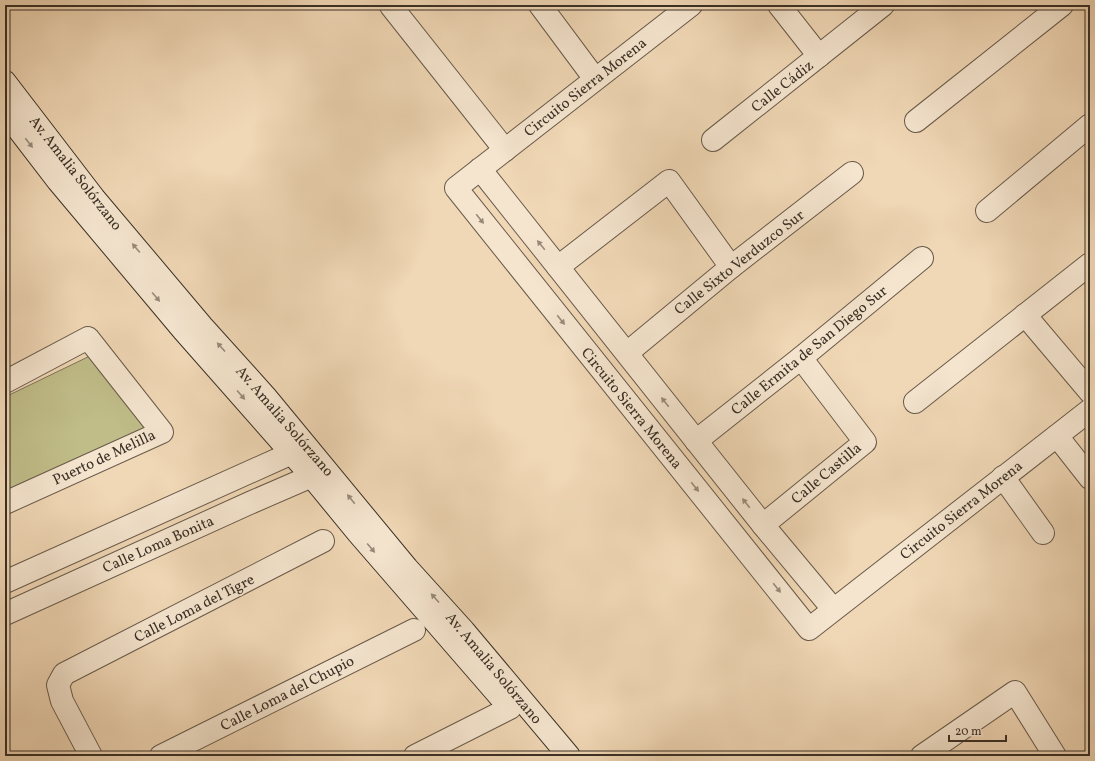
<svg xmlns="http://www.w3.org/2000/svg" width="1095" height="761" font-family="Vollkorn,serif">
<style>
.green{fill:#c0bd89;stroke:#7d7658}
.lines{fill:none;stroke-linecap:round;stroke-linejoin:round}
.minor-casing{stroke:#685a4a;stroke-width:24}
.secondary-casing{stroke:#3a3026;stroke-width:24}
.minor{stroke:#f5e5cf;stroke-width:22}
.secondary{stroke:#f5e5cf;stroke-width:22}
.oneway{fill:#988a7a}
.labels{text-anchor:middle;stroke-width:3.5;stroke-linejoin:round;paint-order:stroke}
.street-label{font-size:15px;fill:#3a3026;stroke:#f5e5cf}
</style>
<rect width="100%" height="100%" fill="#f0d7b5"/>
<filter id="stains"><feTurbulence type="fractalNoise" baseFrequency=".005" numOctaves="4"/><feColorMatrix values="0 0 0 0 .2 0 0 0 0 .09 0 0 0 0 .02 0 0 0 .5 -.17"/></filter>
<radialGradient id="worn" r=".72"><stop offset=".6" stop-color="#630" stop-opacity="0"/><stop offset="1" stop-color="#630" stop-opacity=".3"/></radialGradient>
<path class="green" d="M 94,354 L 150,427 L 5,493 L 5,397 Z"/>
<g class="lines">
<g class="minor-casing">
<g id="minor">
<path d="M 540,5 L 595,79"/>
<path d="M 691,5 L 456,188 L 809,629 L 1090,410"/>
<path d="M 779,5 L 819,56"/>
<path d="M 391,6 L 505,150"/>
<path d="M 916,121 L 1062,5"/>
<path d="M 713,140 L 883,5"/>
<path d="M 480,169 L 763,525 L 833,609"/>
<path d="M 987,211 L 1090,125"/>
<path d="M 558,267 L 669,181 L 731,267"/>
<path d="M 1025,315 L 1090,392"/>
<path d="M 627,353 L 731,267 L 852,173"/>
<path d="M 5,382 L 88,338 L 162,432 L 5,503"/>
<path d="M 915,402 L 1090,264"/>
<path d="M 1057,436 L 1090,478"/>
<path d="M 696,441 L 801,358 L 922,258"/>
<path d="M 1003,477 L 1043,533"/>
<path d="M 763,525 L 865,442 L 801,358"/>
<path d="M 5,582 L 292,453"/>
<path d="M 5,614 L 252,502 L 312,476"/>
<path d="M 91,756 L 62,701 L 58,685 L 64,674 L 323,541"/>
<path d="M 161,756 L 414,630"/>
<path d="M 415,756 L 510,708"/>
<path d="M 922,756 L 1015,692 L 1055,756"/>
</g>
</g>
<g class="secondary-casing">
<g id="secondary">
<path d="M 5,82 L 94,198 L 202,326 L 265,396 L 407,568 L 464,631 L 569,756"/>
<path d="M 5,112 L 58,181 L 183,330 L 308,472 L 358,533 L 508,706"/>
</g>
</g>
<use href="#minor" class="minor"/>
<use href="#secondary" class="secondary"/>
</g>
<defs><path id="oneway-solid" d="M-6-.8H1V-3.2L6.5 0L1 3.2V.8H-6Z"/></defs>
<g class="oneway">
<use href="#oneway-solid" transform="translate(29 143) rotate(52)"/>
<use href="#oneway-solid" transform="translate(480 219) rotate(51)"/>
<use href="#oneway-solid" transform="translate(541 245) rotate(-129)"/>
<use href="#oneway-solid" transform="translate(136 248) rotate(-130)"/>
<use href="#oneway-solid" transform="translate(156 297) rotate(50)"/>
<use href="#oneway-solid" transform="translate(561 320) rotate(51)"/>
<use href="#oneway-solid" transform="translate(221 347) rotate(-132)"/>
<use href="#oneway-solid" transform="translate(241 395) rotate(49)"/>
<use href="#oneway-solid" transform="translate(665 402) rotate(-128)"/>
<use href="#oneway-solid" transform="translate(695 487) rotate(51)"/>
<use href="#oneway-solid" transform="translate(351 499) rotate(-129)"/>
<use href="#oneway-solid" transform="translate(746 503) rotate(-128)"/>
<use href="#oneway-solid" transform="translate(371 548) rotate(50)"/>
<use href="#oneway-solid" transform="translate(777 588) rotate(51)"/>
<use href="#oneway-solid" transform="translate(435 598) rotate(-132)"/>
</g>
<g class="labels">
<g class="street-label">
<text transform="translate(782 86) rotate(-38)" y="5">Calle Cádiz</text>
<text transform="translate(585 87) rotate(-38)" y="5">Circuito Sierra Morena</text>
<text transform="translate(76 173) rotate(52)" y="5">Av. Amalia Solórzano</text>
<text transform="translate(739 262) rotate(-38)" y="5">Calle Sixto Verduzco Sur</text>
<text transform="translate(809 350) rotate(-39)" y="5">Calle Ermita de San Diego Sur</text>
<text transform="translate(632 408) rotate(51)" y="5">Circuito Sierra Morena</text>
<text transform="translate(285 421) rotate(49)" y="5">Av. Amalia Solórzano</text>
<text transform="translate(104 457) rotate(-25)" y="5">Puerto de Melilla</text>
<text transform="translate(826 473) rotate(-40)" y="5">Calle Castilla</text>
<text transform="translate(961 510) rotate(-38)" y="5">Circuito Sierra Morena</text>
<text transform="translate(158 544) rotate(-24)" y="5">Calle Loma Bonita</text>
<text transform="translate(194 608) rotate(-27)" y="5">Calle Loma del Tigre</text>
<text transform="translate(494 668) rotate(50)" y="5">Av. Amalia Solórzano</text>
<text transform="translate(287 693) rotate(-27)" y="5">Calle Loma del Chupio</text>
</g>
</g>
<rect width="1095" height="761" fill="none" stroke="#f0d7b5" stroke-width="20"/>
<rect x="6" y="6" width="1083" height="749" fill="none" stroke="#3a3026" stroke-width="2"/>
<rect x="10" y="10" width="1075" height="741" fill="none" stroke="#3a3026"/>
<path d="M949 735v6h57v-6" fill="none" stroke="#3a3026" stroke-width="2"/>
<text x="955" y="735" font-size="12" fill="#3a3026" stroke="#f5e5cf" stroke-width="3" paint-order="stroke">20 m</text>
<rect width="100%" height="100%" filter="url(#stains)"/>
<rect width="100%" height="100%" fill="url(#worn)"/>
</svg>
